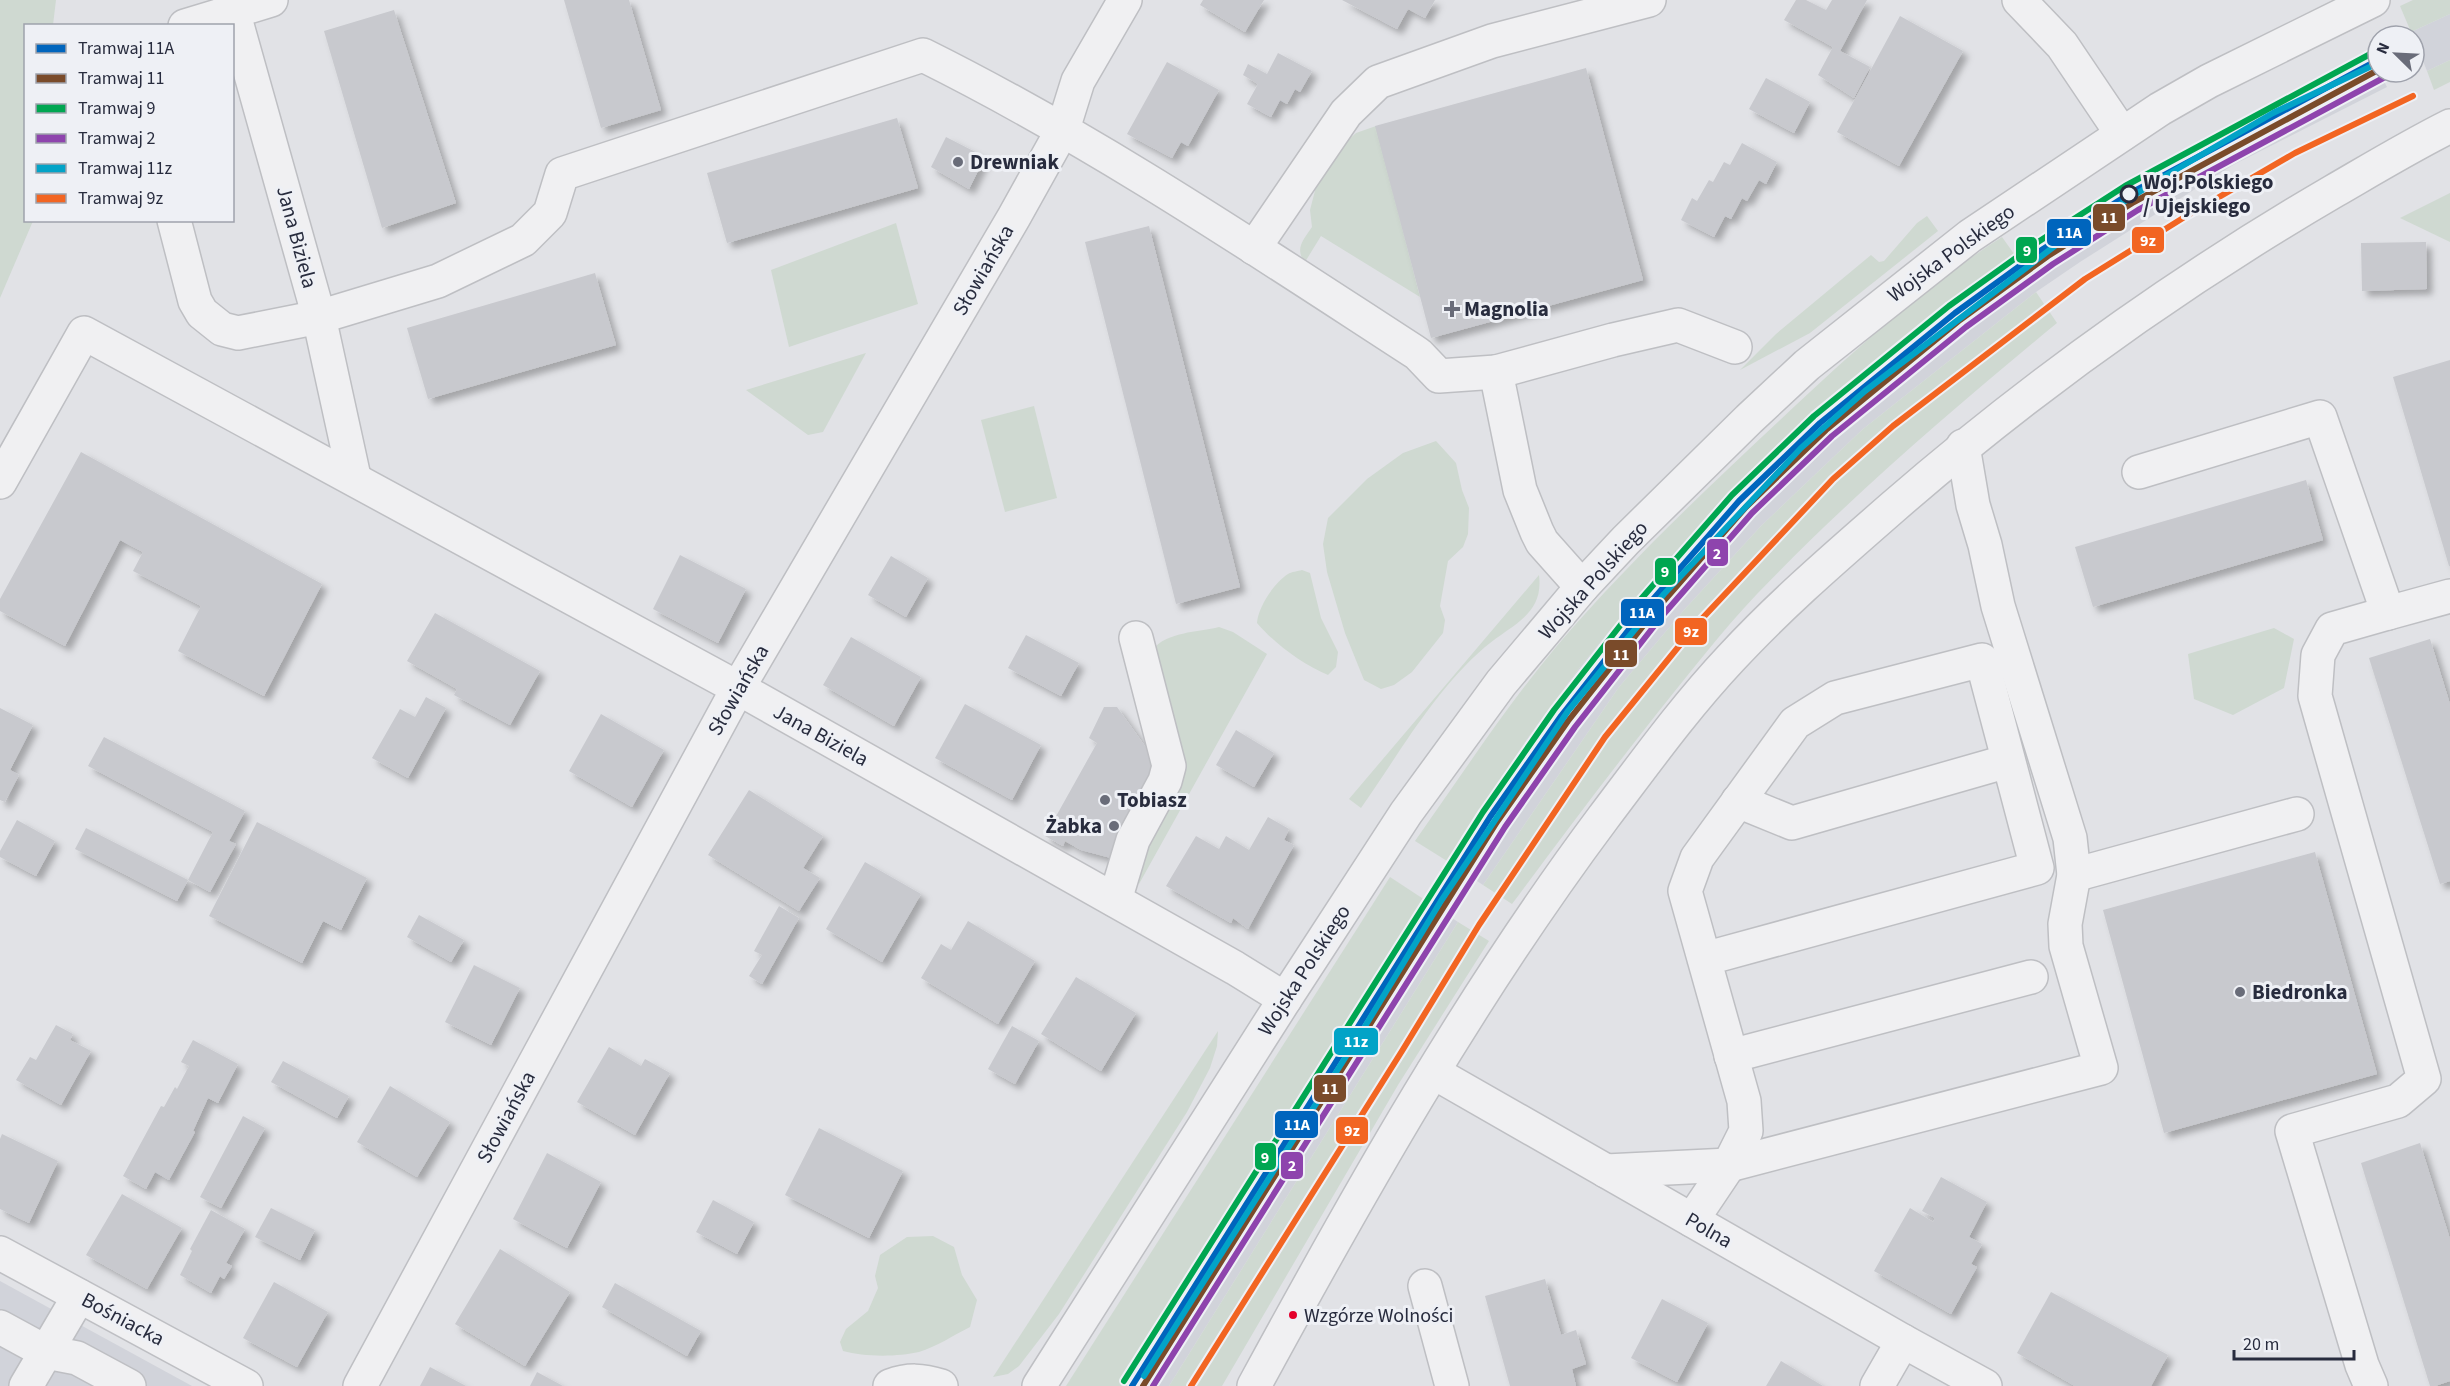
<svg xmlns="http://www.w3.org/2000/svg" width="2450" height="1386" font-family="'Source Sans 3',sans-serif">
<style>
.built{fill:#d1d3da}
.green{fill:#cfd9d1}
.building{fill:#c8c9ce;filter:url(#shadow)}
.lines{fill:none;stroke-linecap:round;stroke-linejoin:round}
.minor-casing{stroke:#bebfc3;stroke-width:36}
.minor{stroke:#f0f0f2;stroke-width:33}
.tram-1-casing{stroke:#eef0f5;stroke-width:10}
.tram-2-casing{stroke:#eef0f5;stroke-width:10}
.tram-3-casing{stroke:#eef0f5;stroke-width:10}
.tram-4-casing{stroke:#eef0f5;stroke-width:10}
.tram-5-casing{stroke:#eef0f5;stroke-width:10}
.tram-6-casing{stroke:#eef0f5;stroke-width:10}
.tram-1{stroke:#0065bd;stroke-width:6}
.tram-2{stroke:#7a4b2a;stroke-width:6}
.tram-3{stroke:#00a651;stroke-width:6}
.tram-4{stroke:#8e44ad;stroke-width:6}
.tram-5{stroke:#02a3c7;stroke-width:6}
.tram-6{stroke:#f26522;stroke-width:6}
.poi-dot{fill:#696c79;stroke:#eef0f5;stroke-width:2}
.stop-dot{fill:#eef0f5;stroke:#282c3e;stroke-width:3}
.bus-dot{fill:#e4002b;stroke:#eef0f5;stroke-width:2}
.labels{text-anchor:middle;stroke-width:6;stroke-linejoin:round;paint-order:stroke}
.bus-label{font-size:20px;fill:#282c3e;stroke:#eef0f5;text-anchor:start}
.poi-label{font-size:21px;font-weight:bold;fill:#282c3e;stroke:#eef0f5;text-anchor:start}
.stop-label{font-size:21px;font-weight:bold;fill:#282c3e;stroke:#eef0f5;text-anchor:start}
.street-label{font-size:21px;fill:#282c3e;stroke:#eef0f5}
.line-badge{stroke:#eef0f5;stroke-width:2}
.badge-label{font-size:16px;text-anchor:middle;font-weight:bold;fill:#fff}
</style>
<defs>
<filter id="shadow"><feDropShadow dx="5.5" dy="5.5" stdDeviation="3" flood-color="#0004"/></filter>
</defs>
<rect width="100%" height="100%" fill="#e1e2e6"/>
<g class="built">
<path d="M 2450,14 L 2450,60 L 2427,71 L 2411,32 Z"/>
<path d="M 2370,54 L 2387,87 L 2233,165 L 2080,262 L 2036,292 L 1863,429 L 1761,526 L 1684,610 L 1619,687 L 1483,885 L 1447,861 L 1529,736 L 1580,667 L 1654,577 L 1723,500 L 1801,427 L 1882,357 L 2017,258 L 2161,167 L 2271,103 Z"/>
<path d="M 1425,900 L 1458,922 L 1169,1386 L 1123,1386 Z"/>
<path d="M 0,1281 L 192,1386 L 0,1386 Z"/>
</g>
<g class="green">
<path d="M 0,0 L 56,0 L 53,25 L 26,26 L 26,220 L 33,221 L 0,298 Z"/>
<path d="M 2413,0 L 2450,0 L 2450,14 L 2411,32 L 2400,6 Z"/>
<path d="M 2450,60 L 2450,82 L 2434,90 L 2427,71 Z"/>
<path d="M 1376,126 L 1420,297 L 1321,236 L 1305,262 C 1294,249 1304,239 1312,227 L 1310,210 L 1317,183 L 1344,144 L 1356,133 Z"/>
<path d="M 2450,193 L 2450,242 L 2400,218 Z"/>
<path d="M 1927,216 L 1938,231 L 1810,333 L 1740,370 L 1776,334 L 1871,255 L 1879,262 L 1884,261 L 1917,223 Z"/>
<path d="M 896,223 L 918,304 L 789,347 L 771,270 Z"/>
<path d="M 2002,237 L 2017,258 L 1882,357 L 1801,427 L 1723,500 L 1654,577 L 1580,667 L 1529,736 L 1447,861 L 1415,841 C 1461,776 1505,708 1556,647 C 1625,566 1702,493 1779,421 C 1849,355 1921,289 2002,237 Z"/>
<path d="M 2036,292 L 2057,323 C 1953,409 1851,496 1757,594 C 1721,632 1688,675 1655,716 C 1606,778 1559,841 1512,904 L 1483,885 L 1619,687 L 1684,610 L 1761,526 L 1863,429 Z"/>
<path d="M 866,353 L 823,432 L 808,435 L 746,390 Z"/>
<path d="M 1034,406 L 1057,498 L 1005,512 L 981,420 Z"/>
<path d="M 1436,441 L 1456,463 L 1462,490 L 1469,508 L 1468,534 L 1463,547 L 1448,561 L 1440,606 L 1445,620 L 1443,633 L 1412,672 L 1394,685 L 1381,689 L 1364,680 L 1345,633 L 1327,572 L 1323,544 L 1328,518 L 1367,479 L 1403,453 Z"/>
<path d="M 1302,570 L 1310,573 L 1321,618 L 1338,652 L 1336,667 L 1328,675 C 1302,664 1275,644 1257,623 C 1258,607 1274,583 1288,574 C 1291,572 1298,571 1302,570 Z"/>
<path d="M 1539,575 C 1544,615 1512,624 1485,647 C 1434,691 1399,754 1361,808 L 1349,799 Z"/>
<path d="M 1219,627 L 1233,632 L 1267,654 L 1139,884 L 1134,875 L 1181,787 L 1184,772 L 1153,650 C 1165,632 1199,632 1219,627 Z"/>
<path d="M 2274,628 L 2294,639 L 2284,688 L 2233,715 L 2194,699 L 2188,654 Z"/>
<path d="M 1390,877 L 1425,900 L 1123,1386 L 1066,1386 Z"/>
<path d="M 1458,922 L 1489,941 L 1398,1085 L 1222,1386 L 1169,1386 Z"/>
<path d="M 1218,1031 L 1217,1046 L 1210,1068 L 1187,1112 L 1059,1314 L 1019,1366 L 1008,1374 L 993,1377 Z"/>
<path d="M 933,1236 L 954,1247 L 962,1275 L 977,1300 L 970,1327 C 954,1335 936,1347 919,1352 C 897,1357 864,1357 843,1351 L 840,1342 L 846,1329 L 868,1311 L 878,1288 L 875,1276 L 880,1255 L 907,1237 Z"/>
</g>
<g class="building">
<path d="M 564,0 L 629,0 L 661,110 L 601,128 Z"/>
<path d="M 1203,0 L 1264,0 L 1245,32 L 1200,5 Z"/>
<path d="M 1342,0 L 1435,0 L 1425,18 L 1408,9 L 1397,29 Z"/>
<path d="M 1796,0 L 1806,0 L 1826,10 L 1832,0 L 1867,0 L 1840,51 L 1870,67 L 1854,98 L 1818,75 L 1833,47 L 1784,20 Z"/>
<path d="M 394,10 L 456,203 L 382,228 L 324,31 Z"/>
<path d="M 1900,16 L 1963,51 L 1899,166 L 1837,132 Z"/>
<path d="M 1278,53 L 1312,71 L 1300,92 L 1295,89 L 1287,104 L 1280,100 L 1271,117 L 1247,104 L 1258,84 L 1243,75 L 1248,64 L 1267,74 Z"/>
<path d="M 1167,62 L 1219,90 L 1188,146 L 1181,142 L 1172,158 L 1127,134 Z"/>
<path d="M 1586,68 L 1643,280 L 1431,338 L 1375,126 Z"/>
<path d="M 1766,78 L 1810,102 L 1794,133 L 1749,109 Z"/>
<path d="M 897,118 L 918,188 L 727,243 L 707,173 Z"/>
<path d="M 946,137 L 985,157 L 969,189 L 931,167 Z"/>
<path d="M 1742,143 L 1777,162 L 1766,184 L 1759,180 L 1747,201 L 1742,198 L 1731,219 L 1725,216 L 1714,237 L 1681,220 L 1692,198 L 1697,201 L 1709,180 L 1713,182 L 1724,162 L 1730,165 Z"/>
<path d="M 1149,226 L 1240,587 L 1176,604 L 1085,242 Z"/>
<path d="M 2426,242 L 2427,289 L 2362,291 L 2361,243 Z"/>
<path d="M 595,273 L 616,345 L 428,399 L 407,328 Z"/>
<path d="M 2450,360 L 2450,566 L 2449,566 L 2393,377 Z"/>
<path d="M 81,452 L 322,584 L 264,696 L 178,651 L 201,606 L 133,571 L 143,552 L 120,540 L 65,646 L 0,611 L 0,599 Z"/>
<path d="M 2306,480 L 2323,540 L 2093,607 L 2075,547 Z"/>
<path d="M 680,555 L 746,589 L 718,643 L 653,609 Z"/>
<path d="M 891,556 L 928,578 L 906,617 L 868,595 Z"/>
<path d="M 435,613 L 540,671 L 510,725 L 454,695 L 457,689 L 407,661 Z"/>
<path d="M 1026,635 L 1079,663 L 1061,696 L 1008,668 Z"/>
<path d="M 851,637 L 921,677 L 894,726 L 823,685 Z"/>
<path d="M 2430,639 L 2450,704 L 2450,881 L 2440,884 L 2369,658 Z"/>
<path d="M 426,697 L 446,708 L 408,778 L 372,758 L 400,709 L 415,717 Z"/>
<path d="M 965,704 L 1041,745 L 1012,800 L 935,758 Z"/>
<path d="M 1104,707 L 1117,707 L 1162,770 L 1111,858 L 1081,850 L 1065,841 L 1063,846 L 1045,836 L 1097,743 L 1089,738 Z"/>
<path d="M 0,708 L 33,725 L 10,770 L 19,775 L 5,802 L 0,800 Z"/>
<path d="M 601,714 L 664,750 L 632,807 L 569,771 Z"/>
<path d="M 1236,730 L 1274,753 L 1254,787 L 1216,765 Z"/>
<path d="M 104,737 L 245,811 L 229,841 L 236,844 L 210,892 L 188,880 L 213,832 L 88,766 Z"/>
<path d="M 749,790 L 823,836 L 803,868 L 820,878 L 799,911 L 708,855 Z"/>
<path d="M 1268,817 L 1289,829 L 1284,840 L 1294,845 L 1248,929 L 1233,918 L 1231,923 L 1166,886 L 1196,836 L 1219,849 L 1226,836 L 1249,850 Z"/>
<path d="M 17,820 L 55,841 L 36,876 L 0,857 L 0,851 Z"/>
<path d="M 257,822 L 367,878 L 341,930 L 323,921 L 302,963 L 209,916 Z"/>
<path d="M 86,828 L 188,880 L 177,901 L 75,849 Z"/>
<path d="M 2315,852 L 2377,1074 L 2164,1133 L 2103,910 Z"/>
<path d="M 865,862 L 921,894 L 882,962 L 826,929 Z"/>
<path d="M 779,906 L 799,918 L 762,984 L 749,976 L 762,955 L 754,951 Z"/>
<path d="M 419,915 L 464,940 L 451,962 L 407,937 Z"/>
<path d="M 968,921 L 1035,961 L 998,1024 L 921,978 L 941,944 L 951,950 Z"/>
<path d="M 474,965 L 520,988 L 491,1045 L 445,1022 Z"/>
<path d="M 1076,977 L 1136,1013 L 1101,1071 L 1041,1034 Z"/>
<path d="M 56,1025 L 73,1034 L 70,1040 L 91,1051 L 61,1105 L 16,1080 L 30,1057 L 36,1060 Z"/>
<path d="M 1012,1026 L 1039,1041 L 1015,1084 L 988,1069 Z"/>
<path d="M 193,1040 L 238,1064 L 218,1103 L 208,1098 L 193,1131 L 195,1132 L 169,1180 L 155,1172 L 146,1189 L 123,1176 L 161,1106 L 164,1107 L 175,1087 L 177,1089 L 189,1066 L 181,1062 Z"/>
<path d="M 609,1047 L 641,1066 L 645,1059 L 670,1073 L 635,1135 L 577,1102 Z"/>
<path d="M 283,1061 L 349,1096 L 337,1118 L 271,1082 Z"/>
<path d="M 390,1086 L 450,1122 L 417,1177 L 357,1142 Z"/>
<path d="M 243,1116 L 265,1128 L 221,1208 L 200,1197 Z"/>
<path d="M 819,1128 L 903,1171 L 869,1238 L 785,1195 Z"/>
<path d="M 2,1134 L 58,1161 L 29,1223 L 0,1209 L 0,1139 Z"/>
<path d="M 2420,1143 L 2450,1239 L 2450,1381 L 2435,1386 L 2430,1386 L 2361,1163 Z"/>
<path d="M 547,1153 L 601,1182 L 567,1248 L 513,1219 Z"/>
<path d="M 1941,1177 L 1987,1202 L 1969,1237 L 1982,1244 L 1971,1264 L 1977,1267 L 1951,1314 L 1874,1271 L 1910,1208 L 1933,1222 L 1935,1218 L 1922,1211 Z"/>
<path d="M 122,1194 L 182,1228 L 147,1289 L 86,1255 Z"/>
<path d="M 713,1200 L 754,1222 L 737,1254 L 696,1232 Z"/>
<path d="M 271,1208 L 315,1230 L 300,1260 L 255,1237 Z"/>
<path d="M 211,1210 L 245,1229 L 226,1263 L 232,1266 L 224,1279 L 220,1276 L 211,1293 L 180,1275 L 192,1251 L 190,1249 Z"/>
<path d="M 500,1249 L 570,1292 L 525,1366 L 455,1324 Z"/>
<path d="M 1545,1279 L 1561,1335 L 1576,1330 L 1586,1364 L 1572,1369 L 1576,1386 L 1510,1386 L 1485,1296 Z"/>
<path d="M 274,1282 L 328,1312 L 297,1367 L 243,1338 Z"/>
<path d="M 615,1283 L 701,1331 L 687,1356 L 602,1307 Z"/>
<path d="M 2051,1292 L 2168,1355 L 2151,1386 L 2075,1386 L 2017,1353 Z"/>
<path d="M 1662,1299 L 1708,1323 L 1677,1382 L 1631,1358 Z"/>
<path d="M 1781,1361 L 1823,1386 L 1766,1386 Z"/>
<path d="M 430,1367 L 466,1386 L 420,1386 Z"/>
<path d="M 537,1372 L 563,1386 L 530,1386 Z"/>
</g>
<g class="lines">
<g class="minor-casing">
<g id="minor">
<path d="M 230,0 L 319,317 L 354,477"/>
<path d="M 2019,0 L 2062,45 L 2122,134"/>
<path d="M 185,26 L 271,0"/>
<path d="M 174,220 L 195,301 L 202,313 L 222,329 L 238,333 L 319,317 L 438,281 L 523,240 L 550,213 L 562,174 L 923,55 C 1096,141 1256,249 1418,354 L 1439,376 L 1496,372"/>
<path d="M 1254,248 L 1346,113 L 1378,82 L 1492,41 L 1649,0"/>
<path d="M 2139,472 L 2320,417 L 2388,613 L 2450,596"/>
<path d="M 0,482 L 84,333 L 738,688 L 1235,968 L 1285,999"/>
<path d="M 1582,587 L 1542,542 L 1537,532 L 1520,490 L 1496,372 L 1613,340 L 1678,325 L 1735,347"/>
<path d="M 1738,801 L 1792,823 L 2008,761"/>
<path d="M 2074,875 L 2297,814"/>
<path d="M 1115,900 L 1133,840 L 1165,781 L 1169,766 L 1136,638"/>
<path d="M 1731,1056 L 2031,977"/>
<path d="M 1433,1072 L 1903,1341 L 1985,1386"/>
<path d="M 1606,1171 L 1729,1165 L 2101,1068 L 2066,946 L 2065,924 L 2074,875 L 2070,838 L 1998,606 L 1985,545 L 1973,505 L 1963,446"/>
<path d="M 1692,1220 L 1729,1165 L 1746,1131 L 1744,1101 L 1685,891 L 1697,858 L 1795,723 L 1835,698 L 1982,660 L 2037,868 L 1704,959"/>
<path d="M 0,1253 L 246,1386"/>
<path d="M 1425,1286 L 1452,1386"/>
<path d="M 0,1327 L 46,1352 L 77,1358 L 129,1386"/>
<path d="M 26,1386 L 79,1296"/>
<path d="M 360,1386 L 738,688 L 1014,217 L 1063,129 L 1078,81 L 1125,0"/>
<path d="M 890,1386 C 909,1379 922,1380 941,1386"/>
<path d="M 1039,1386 L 1285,999 L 1406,813 L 1501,683 L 1582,587 L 1626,540 L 1749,419 L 1807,365 L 1970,236 L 2160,109 L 2209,81 L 2373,0"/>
<path d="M 1254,1386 C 1360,1191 1470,996 1603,818 C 1644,764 1684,708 1731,658 C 1781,604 1837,556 1893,507 C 2030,388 2178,282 2334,191 C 2372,169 2410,146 2450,126"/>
<path d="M 1877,1386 L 1903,1341"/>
<path d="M 2371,1386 L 2362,1365 L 2292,1131 L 2398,1101 L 2424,1079 L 2315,696 L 2318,655 L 2332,629 L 2388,613"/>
</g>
</g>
<use href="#minor" class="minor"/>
<g class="tram-1-casing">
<path id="tram-1" d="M 1132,1386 L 1490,817 L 1561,716 L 1648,605 L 1739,501 L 1820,423 L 1955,313 L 2043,249 L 2129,194 L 2378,60"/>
</g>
<g class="tram-2-casing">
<path id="tram-2" d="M 1143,1386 L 1497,822 L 1568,721 L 1655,611 L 1746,507 L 1826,430 L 1960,320 L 2048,256 L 2134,202 L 2378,70"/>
</g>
<g class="tram-3-casing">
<path id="tram-3" d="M 1124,1381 L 1483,812 L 1554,710 L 1641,599 L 1732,495 L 1814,416 L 1949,306 L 2038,242 L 2125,186 L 2374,52"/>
</g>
<g class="tram-4-casing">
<path id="tram-4" d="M 1153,1386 L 1505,827 L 1575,727 L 1662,616 L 1752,513 L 1832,436 L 1966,327 L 2053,264 L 2138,210 L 2387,76"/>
</g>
<g class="tram-5-casing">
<path id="tram-5" d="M 1144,1376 L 1364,1028 L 1441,901 L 1568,711 L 1664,594 L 1801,448 L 1865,391 L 2060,242 L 2160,179 L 2273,113 L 2378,63"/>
</g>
<g class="tram-6-casing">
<path id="tram-6" d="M 1191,1386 L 1402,1051 L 1479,925 L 1605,737 L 1697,624 L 1833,479 L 1893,426 L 2085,279 L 2183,218 L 2295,153 L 2413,96"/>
</g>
<use href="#tram-1" class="tram-1"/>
<use href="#tram-2" class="tram-2"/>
<use href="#tram-3" class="tram-3"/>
<use href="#tram-4" class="tram-4"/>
<use href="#tram-5" class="tram-5"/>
<use href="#tram-6" class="tram-6"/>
</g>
<g class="poi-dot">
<circle cx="958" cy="162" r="6"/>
<path d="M1449 300h6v6h6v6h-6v6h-6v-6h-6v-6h6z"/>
<circle cx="1105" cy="800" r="6"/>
<circle cx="1114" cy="826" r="6"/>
<circle cx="2240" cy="992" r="6"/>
</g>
<circle class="stop-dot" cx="2129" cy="194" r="8"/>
<circle class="bus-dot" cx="1293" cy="1315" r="5"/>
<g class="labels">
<g class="bus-label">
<text x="1304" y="1322">Wzgórze Wolności</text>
</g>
<g class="poi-label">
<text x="970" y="169">Drewniak</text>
<text x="1464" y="316">Magnolia</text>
<text x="1117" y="807">Tobiasz</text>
<text x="1102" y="833" text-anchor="end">Żabka</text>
<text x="2252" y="999">Biedronka</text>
</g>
<g class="stop-label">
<text x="2143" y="189">Woj.Polskiego<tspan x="2143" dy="24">/ Ujejskiego</tspan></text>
</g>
<g class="street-label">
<text transform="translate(297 237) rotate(75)" y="7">Jana Biziela</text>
<text transform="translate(1951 253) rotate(-36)" y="7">Wojska Polskiego</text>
<text transform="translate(983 270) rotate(-60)" y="7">Słowiańska</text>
<text transform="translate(1593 580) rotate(-48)" y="7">Wojska Polskiego</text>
<text transform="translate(738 690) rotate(-60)" y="7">Słowiańska</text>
<text transform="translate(821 735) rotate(29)" y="7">Jana Biziela</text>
<text transform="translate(1304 970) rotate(-57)" y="7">Wojska Polskiego</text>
<text transform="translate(506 1117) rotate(-62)" y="7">Słowiańska</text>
<text transform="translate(1709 1230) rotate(30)" y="7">Polna</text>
<text transform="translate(123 1319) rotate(28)" y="7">Bośniacka</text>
</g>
</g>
<g class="line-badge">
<rect x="2092" y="203" width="34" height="29" rx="6" fill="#7a4b2a"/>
<rect x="2046" y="218" width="46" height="29" rx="6" fill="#0065bd"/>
<rect x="2131" y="226" width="34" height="28" rx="6" fill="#f26522"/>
<rect x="2015" y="236" width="23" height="28" rx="6" fill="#00a651"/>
<rect x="1706" y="538" width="23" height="29" rx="6" fill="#8e44ad"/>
<rect x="1654" y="557" width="23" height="29" rx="6" fill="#00a651"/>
<rect x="1620" y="598" width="45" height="29" rx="6" fill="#0065bd"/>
<rect x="1674" y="617" width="34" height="29" rx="6" fill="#f26522"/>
<rect x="1604" y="639" width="34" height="29" rx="6" fill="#7a4b2a"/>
<rect x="1333" y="1027" width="46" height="29" rx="6" fill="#02a3c7"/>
<rect x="1313" y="1074" width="34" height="29" rx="6" fill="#7a4b2a"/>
<rect x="1274" y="1110" width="45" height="29" rx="6" fill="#0065bd"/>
<rect x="1335" y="1116" width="34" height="29" rx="6" fill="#f26522"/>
<rect x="1254" y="1142" width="23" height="29" rx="6" fill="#00a651"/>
<rect x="1280" y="1151" width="24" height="29" rx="6" fill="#8e44ad"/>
</g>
<g class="badge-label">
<text x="2109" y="223">11</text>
<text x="2069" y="238">11A</text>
<text x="2148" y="246">9z</text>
<text x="2027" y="256">9</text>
<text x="1717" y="559">2</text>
<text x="1665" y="577">9</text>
<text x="1642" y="618">11A</text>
<text x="1691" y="637">9z</text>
<text x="1621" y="660">11</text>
<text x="1356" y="1047">11z</text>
<text x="1330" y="1094">11</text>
<text x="1297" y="1130">11A</text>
<text x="1352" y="1136">9z</text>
<text x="1265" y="1163">9</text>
<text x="1292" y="1171">2</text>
</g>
<rect x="24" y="24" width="210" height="198" fill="#eef0f5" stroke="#9fa2ac" stroke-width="1.5"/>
<rect x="36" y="44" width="30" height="9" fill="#0065bd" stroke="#9fa2ac" stroke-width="1.5"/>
<text x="78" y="54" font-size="18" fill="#282c3e">Tramwaj 11A</text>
<rect x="36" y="74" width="30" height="9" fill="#7a4b2a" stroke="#9fa2ac" stroke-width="1.5"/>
<text x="78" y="84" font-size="18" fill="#282c3e">Tramwaj 11</text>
<rect x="36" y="104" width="30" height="9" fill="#00a651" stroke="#9fa2ac" stroke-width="1.5"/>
<text x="78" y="114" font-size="18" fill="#282c3e">Tramwaj 9</text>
<rect x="36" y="134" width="30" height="9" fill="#8e44ad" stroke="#9fa2ac" stroke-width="1.5"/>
<text x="78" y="144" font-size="18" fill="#282c3e">Tramwaj 2</text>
<rect x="36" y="164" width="30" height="9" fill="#02a3c7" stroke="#9fa2ac" stroke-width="1.5"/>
<text x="78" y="174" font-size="18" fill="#282c3e">Tramwaj 11z</text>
<rect x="36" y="194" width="30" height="9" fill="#f26522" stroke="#9fa2ac" stroke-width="1.5"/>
<text x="78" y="204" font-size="18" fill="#282c3e">Tramwaj 9z</text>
<g transform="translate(2396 54) rotate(294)"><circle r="28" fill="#eef0f5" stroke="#9fa2ac" stroke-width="1.5"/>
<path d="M0-4.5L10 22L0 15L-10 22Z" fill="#696c79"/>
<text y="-9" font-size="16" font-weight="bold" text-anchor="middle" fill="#282c3e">N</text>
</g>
<path d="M2234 1350v9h120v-9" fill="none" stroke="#282c3e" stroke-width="3"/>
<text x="2243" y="1350" font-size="18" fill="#282c3e" stroke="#eef0f5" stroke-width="4.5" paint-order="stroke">20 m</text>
</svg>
